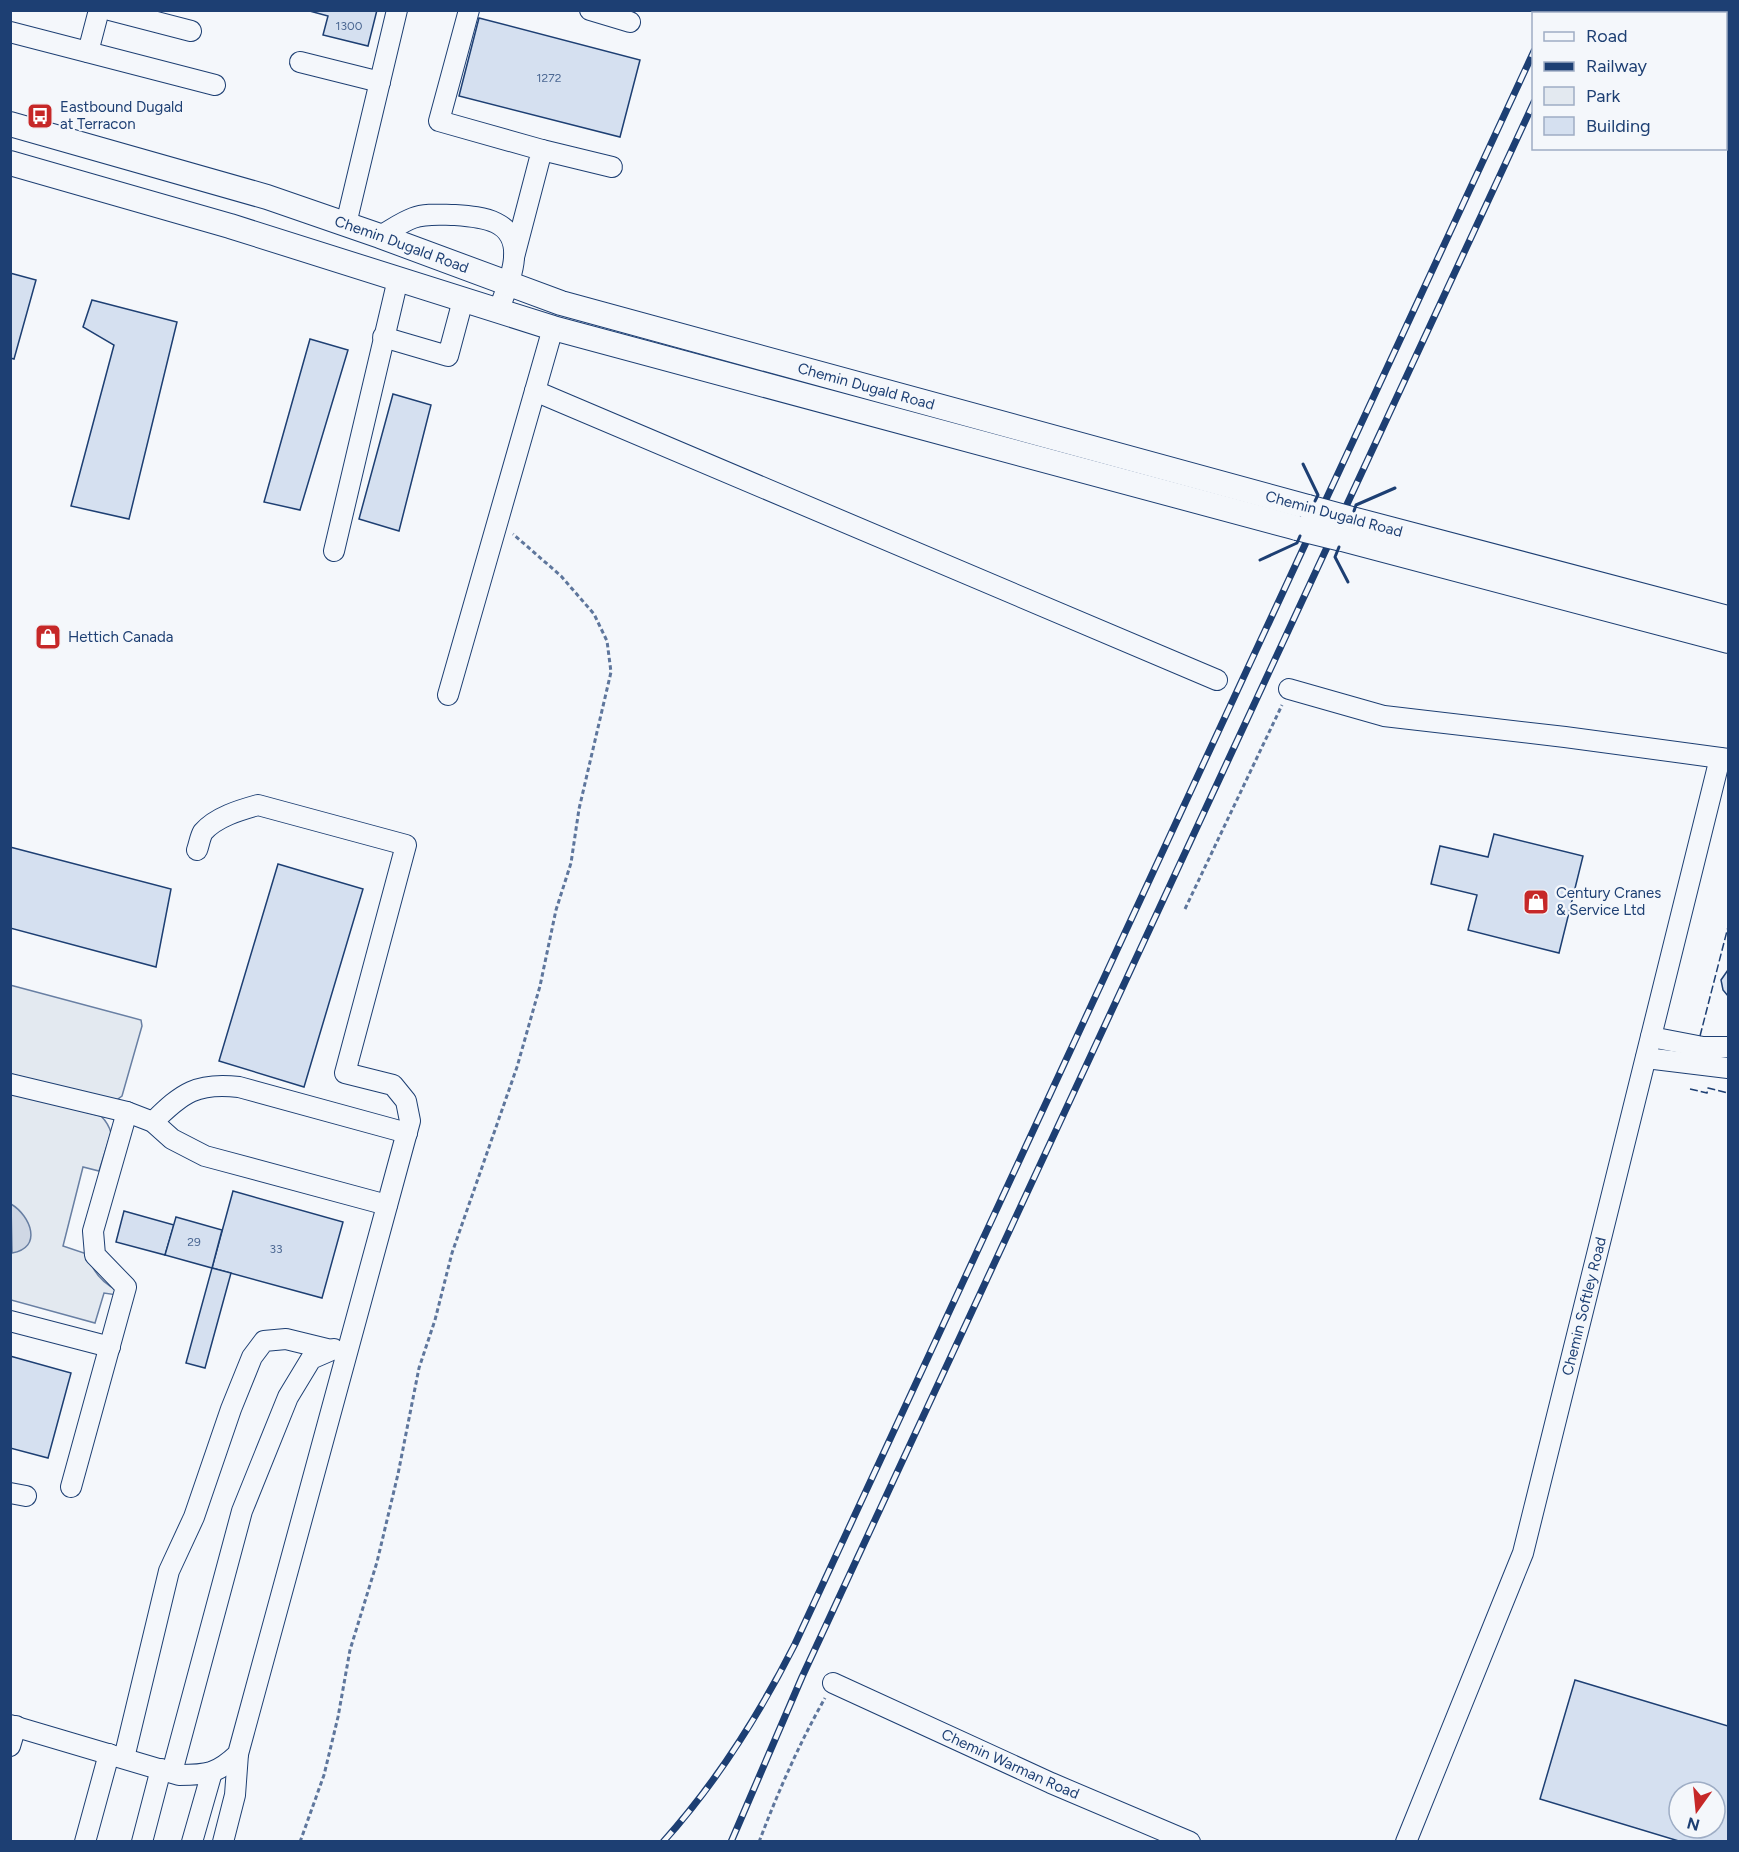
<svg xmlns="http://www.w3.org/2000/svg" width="1739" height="1852" font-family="Figtree,sans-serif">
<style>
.green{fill:#e3e9f0;stroke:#687fa3;stroke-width:1.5}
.water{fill:#cfd7e4;stroke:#687fa3;stroke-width:1.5}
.building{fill:#d5e0f0;stroke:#1d3f73;stroke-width:1.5;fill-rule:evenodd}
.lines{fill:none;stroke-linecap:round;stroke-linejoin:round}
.minor-casing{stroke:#1d3f73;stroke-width:22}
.major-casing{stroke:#1d3f73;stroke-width:26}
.path{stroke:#5e769c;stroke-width:3;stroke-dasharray:4.5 3;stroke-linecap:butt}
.minor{stroke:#f4f7fb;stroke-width:20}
.major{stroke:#f4f7fb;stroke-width:24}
.rail-casing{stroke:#1d3f73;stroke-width:7}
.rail{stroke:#f4f7fb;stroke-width:4.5;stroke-dasharray:14;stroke-linecap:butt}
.major-bridge-casing{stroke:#1d3f73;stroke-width:26;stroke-linecap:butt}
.major-bridge{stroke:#f4f7fb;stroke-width:24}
.fence{stroke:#1d3f73;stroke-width:1.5;stroke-dasharray:8 3;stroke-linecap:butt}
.wall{stroke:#1d3f73;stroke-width:3}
.labels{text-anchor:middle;stroke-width:4.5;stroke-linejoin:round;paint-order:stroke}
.number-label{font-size:12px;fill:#4b6792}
.poi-label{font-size:15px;fill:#1d3f73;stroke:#f4f7fb;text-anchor:start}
.street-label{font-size:15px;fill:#1d3f73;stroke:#f4f7fb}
</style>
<rect width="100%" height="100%" fill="#f4f7fb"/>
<g class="green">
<path d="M 10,985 L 141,1020 L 142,1026 L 122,1096 L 115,1101 L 11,1074 Z"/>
<path d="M 10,1093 L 101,1116 C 106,1121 109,1125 111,1133 L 99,1171 L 83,1167 L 63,1246 L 87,1254 C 92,1270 102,1283 117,1290 L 117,1295 L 104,1293 L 95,1323 L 11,1300 Z"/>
</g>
<path class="water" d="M 11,1204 C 31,1216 43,1248 12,1253 Z"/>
<g class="building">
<path d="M 306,10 L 377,10 L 368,46 L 323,35 L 328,16 Z"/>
<path d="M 479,18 L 640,60 L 620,137 L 459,96 Z"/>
<path d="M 10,273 L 36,280 L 14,359 L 10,358 Z"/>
<path d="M 92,300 L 177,322 L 129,519 L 71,506 L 114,345 L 83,327 Z"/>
<path d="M 310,339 L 348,350 L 300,510 L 264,502 Z"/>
<path d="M 393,394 L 431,405 L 399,531 L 359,519 Z"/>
<path d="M 1494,834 L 1583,856 L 1559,953 L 1468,930 L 1477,895 L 1431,884 L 1440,846 L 1488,857 Z"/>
<path d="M 10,847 L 171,889 L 156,967 L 10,928 Z"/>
<path d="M 278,864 L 363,889 L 304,1087 L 219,1061 Z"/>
<path d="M 1728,970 L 1728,996 L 1723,990 L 1721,980 Z"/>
<path d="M 233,1191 L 343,1222 L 322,1298 L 212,1268 Z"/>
<path d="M 124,1211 L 174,1225 L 165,1255 L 116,1242 Z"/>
<path d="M 176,1217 L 222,1230 L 212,1268 L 165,1255 Z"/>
<path d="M 212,1268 L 231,1273 L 205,1368 L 186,1363 Z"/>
<path d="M 10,1356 L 71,1373 L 48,1458 L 10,1448 Z"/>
<path d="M 1575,1680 L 1728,1726 L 1728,1842 L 1682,1842 L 1540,1799 ZM 1679,1792 L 1715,1792 L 1715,1828 L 1679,1828 Z"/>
</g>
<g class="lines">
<g class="minor-casing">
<g id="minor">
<path d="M 110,10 L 191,31"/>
<path d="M 469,10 L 439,121 L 542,150 L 514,257"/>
<path d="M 590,10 L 630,22"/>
<path d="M 10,32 L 215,85"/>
<path d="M 88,52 L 99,10"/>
<path d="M 300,62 L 380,82"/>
<path d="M 1726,85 L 1728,86"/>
<path d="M 542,150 L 612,167"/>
<path d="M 346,224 L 397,10"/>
<path d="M 380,236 C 391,230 402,222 413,218 C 426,213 442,215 455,215 C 483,217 517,220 514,258 C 513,275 504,295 498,312"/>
<path d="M 383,337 L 448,356 L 463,300"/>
<path d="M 535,391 L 1217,680"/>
<path d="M 334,551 L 398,279"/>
<path d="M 1289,689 L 1384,716 L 1565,737 L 1728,759"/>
<path d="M 448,695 L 553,328"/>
<path d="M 1651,1037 L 1703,1047 L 1728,1047"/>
<path d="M 1646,1058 L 1728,1068"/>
<path d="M 10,1084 L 127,1112 L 153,1122 L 172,1139 L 205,1156 L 387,1205"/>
<path d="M 153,1122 C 182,1093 197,1082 239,1087 L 407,1133"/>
<path d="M 10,1321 L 110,1347"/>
<path d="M 71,1487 L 126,1287 L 95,1255 L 93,1231 L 127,1112"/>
<path d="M 10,1493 L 26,1496"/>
<path id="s1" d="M 833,1683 L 1051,1783 L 1190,1842"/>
<path d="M 10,1725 L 179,1775 C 207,1775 217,1774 238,1754 L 410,1121 L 406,1101 L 393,1085 L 345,1073 L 406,845 L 258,805 C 240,810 216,817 203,832 C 200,837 199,845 197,850"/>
<path d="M 10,1746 L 16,1726"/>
<path d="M 124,1758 L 169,1571 L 194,1517 L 231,1409 L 252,1357 L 264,1341 L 286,1339 L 331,1350"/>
<path d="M 172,1772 L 242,1511 L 288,1397 L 311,1359 L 334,1349"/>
<path d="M 85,1842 L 109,1754"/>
<path d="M 142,1842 L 161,1769"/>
<path d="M 192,1842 L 212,1772"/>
<path d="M 223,1842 L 235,1795 L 238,1754"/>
<path id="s2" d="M 1406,1842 L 1523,1553 L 1720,758"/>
</g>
</g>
<g class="major-casing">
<g id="major">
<path id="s3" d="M 10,124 L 267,197 L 380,236 L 561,303 L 1308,507"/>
<path d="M 10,163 L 230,226 L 553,328 L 1297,528"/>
<path d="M 1352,519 L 1728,618"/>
<path d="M 1342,539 L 1728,641"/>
</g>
</g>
<g class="path">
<path d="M 1185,909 L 1282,705"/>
<path d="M 300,1842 L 324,1775 L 338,1717 L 350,1650 L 377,1562 L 398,1474 L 419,1368 L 435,1320 L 452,1253 L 517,1067 L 540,986 L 556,910 L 571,863 L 579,809 L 611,672 L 607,641 L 594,614 L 561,576 L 513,534"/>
<path d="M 759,1842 C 778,1792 799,1744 825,1698"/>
</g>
<use href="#minor" class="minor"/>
<use href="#major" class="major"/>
<g class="rail-casing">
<g id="rail">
<path d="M 1551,14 L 1552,10"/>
<path d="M 1575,14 L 1576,10"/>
<path d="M 663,1842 C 717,1782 759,1715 795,1644 L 1534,51"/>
<path d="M 731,1842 L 802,1677 L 1534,102"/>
</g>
</g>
<use href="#rail" class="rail"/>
<g class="major-bridge-casing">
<g id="major-bridge">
<path d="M 1308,507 L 1352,519"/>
<path d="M 1297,528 L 1342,539"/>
</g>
</g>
<use href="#major-bridge" class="major-bridge"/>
<g class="fence">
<path d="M 1700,1036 L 1728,927"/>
<path d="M 1690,1089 L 1707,1093 L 1708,1088 L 1728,1093"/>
</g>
<g class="wall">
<path d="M 1303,464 L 1318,495 L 1315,501"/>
<path d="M 1354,511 L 1356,505 L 1395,488"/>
<path d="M 1339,547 L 1335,557 L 1348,582"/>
<path d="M 1260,560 L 1297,543 L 1300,536"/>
</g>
</g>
<defs>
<g id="bus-square" transform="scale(1.35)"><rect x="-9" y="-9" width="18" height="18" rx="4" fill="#c62828" stroke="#f4f7fb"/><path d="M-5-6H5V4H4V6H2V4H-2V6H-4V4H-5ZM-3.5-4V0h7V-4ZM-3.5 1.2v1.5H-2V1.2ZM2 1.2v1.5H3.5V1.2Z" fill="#fff"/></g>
<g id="shop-square" transform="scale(1.35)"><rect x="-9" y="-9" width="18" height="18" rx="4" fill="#c62828" stroke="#f4f7fb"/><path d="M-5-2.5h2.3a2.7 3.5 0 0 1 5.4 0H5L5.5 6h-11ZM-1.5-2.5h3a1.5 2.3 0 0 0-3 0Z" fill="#fff"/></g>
</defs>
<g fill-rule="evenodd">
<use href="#bus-square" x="40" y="116"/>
<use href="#shop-square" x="48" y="637"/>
<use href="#shop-square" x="1536" y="902"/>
</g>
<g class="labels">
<g class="number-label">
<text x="349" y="30">1300</text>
<text x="549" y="82">1272</text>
<text x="194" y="1246">29</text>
<text x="276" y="1253">33</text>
</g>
<g class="poi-label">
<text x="60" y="112">Eastbound Dugald<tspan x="60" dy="17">at Terracon</tspan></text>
<text x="68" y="642">Hettich Canada</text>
<text x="1556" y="898">Century Cranes<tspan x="1556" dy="17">&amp; Service Ltd</tspan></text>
</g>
<g class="street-label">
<text dy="5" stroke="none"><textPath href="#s3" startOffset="410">Chemin Dugald Road</textPath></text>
<text dy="5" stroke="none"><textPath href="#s3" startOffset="896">Chemin Dugald Road</textPath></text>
<text transform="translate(1334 514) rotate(15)" y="5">Chemin Dugald Road</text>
<text dy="5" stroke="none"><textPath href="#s2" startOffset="566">Chemin Softley Road</textPath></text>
<text dy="5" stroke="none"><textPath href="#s1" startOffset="195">Chemin Warman Road</textPath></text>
</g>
</g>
<rect width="1739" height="1852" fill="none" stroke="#1d3f73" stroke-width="24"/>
<rect x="1532" y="12" width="195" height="138" fill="#f4f7fb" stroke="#9eadc5" stroke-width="1.5"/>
<rect x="1544" y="32" width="30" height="9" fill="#f4f7fb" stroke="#9eadc5" stroke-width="1.5"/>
<text x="1586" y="42" font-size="18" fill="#1d3f73">Road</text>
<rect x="1544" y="62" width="30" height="9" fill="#1d3f73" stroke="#9eadc5" stroke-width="1.5"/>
<text x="1586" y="72" font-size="18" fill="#1d3f73">Railway</text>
<rect x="1544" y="87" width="30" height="18" fill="#e3e9f0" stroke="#9eadc5" stroke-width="1.5"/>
<text x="1586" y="102" font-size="18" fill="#1d3f73">Park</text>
<rect x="1544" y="117" width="30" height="18" fill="#d5e0f0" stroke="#9eadc5" stroke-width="1.5"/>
<text x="1586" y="132" font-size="18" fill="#1d3f73">Building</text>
<g transform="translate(1697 1810) rotate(195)"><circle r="28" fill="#f4f7fb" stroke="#9eadc5" stroke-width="1.5"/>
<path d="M0-4.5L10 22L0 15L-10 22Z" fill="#c62828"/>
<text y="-9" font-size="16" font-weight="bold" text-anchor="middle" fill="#1d3f73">N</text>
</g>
</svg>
